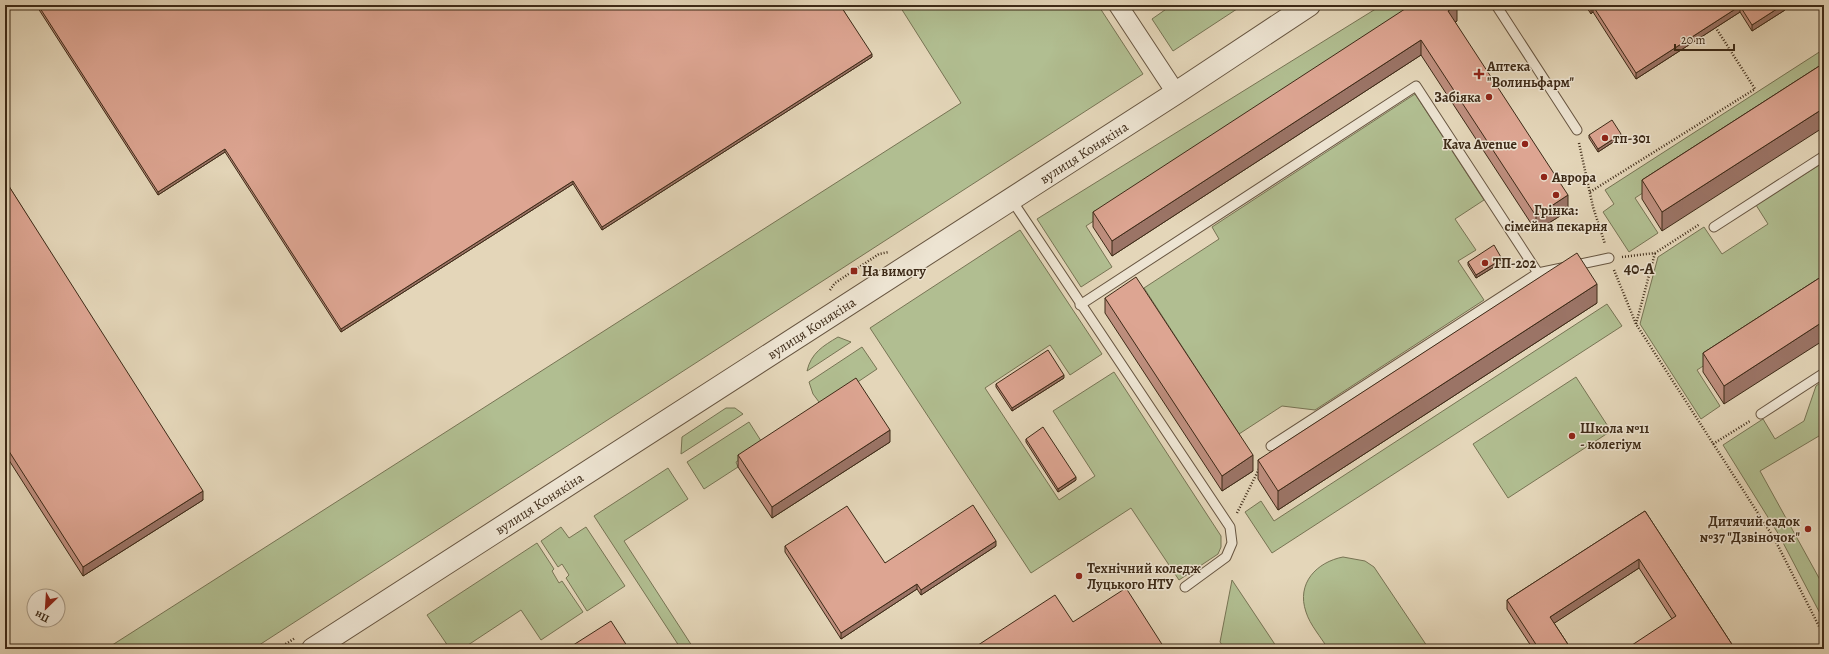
<svg xmlns="http://www.w3.org/2000/svg" width="1829" height="654" font-family="Alegreya,serif">
<style>
.green{fill:#b1be91;stroke:#777454}
.lines{fill:none;stroke-linecap:round;stroke-linejoin:round}
.service-casing{stroke:#675540;stroke-width:11}
.minor-casing{stroke:#675540;stroke-width:20}
.tertiary-casing{stroke:#675540;stroke-width:24}
.path{stroke:#3d2a17;stroke-width:2.5;stroke-dasharray:1 2;stroke-linecap:butt}
.service{stroke:#ede4d2;stroke-width:9}
.minor{stroke:#ede4d2;stroke-width:18}
.tertiary{stroke:#ede4d2;stroke-width:22}
.wall{fill:#be8e7e;stroke:#3d2a17}
.shaded-wall{fill:#9b7466;stroke:#3d2a17}
.building{fill:#dda592;stroke:#3d2a17}
.poi-dot{fill:#8f2418;stroke:#ede4d2;stroke-width:1.5}
.labels{text-anchor:middle;stroke-width:3;stroke-linejoin:round;paint-order:stroke}
.poi-label{font-size:14px;font-weight:bold;fill:#3d2a17;stroke:#ede4d2;text-anchor:start}
.street-label{font-size:14px;fill:#3d2a17;stroke:#ede4d2}
.quarter-label{font-size:16px;font-weight:bold;fill:#3d2a17;stroke:#ede4d2}
</style>
<rect width="100%" height="100%" fill="#e4d6b9"/>
<filter id="stains"><feTurbulence type="fractalNoise" baseFrequency=".005" numOctaves="4"/><feColorMatrix values="0 0 0 0 .2 0 0 0 0 .09 0 0 0 0 .02 0 0 0 .5 -.17"/></filter>
<radialGradient id="worn" r=".72"><stop offset=".6" stop-color="#630" stop-opacity="0"/><stop offset="1" stop-color="#630" stop-opacity=".3"/></radialGradient>
<g class="green">
<path d="M 899,5 L 1098,5 L 1143,74 L 253,649 L 106,649 L 961,103 Z"/>
<path d="M 1172,5 L 1243,5 L 1173,51 L 1152,19 Z"/>
<path d="M 1382,5 L 1426,5 L 1086,226 L 1112,267 L 1081,287 L 1037,219 Z"/>
<path d="M 1824,49 L 1824,76 L 1635,198 L 1658,233 L 1629,252 L 1603,212 L 1614,204 L 1605,190 Z"/>
<path d="M 1415,94 L 1484,200 L 1455,219 L 1476,250 L 1458,261 L 1484,300 L 1315,410 L 1282,406 L 1239,434 L 1144,288 L 1219,239 L 1212,227 Z"/>
<path d="M 1824,162 L 1824,289 L 1697,370 L 1720,406 L 1701,419 L 1640,324 L 1658,257 L 1704,227 L 1722,254 L 1768,224 L 1756,205 Z"/>
<path d="M 1020,230 L 1102,354 L 1070,375 L 1050,345 L 985,388 L 1059,500 L 1095,476 L 1053,411 L 1114,372 L 1221,536 L 1221,547 L 1218,554 L 1179,580 L 1131,508 L 1031,573 L 870,328 Z"/>
<path d="M 1607,304 L 1622,326 L 1272,553 L 1245,512 L 1261,501 L 1274,521 Z"/>
<path d="M 838,337 L 851,342 L 807,371 C 811,353 823,346 838,337 Z"/>
<path d="M 862,347 L 877,369 L 822,406 L 813,394 L 809,382 Z"/>
<path d="M 1576,377 L 1611,431 L 1508,498 L 1473,444 Z"/>
<path d="M 1824,380 L 1824,433 L 1760,471 L 1824,587 L 1824,621 L 1779,535 L 1723,445 L 1763,419 L 1775,439 L 1804,421 L 1816,386 Z"/>
<path d="M 726,408 L 735,408 L 743,414 L 681,454 L 682,437 Z"/>
<path d="M 749,422 L 763,444 L 736,462 L 738,467 L 704,489 L 687,462 Z"/>
<path d="M 668,468 L 688,499 L 624,541 L 694,649 L 681,649 L 594,516 Z"/>
<path d="M 561,527 L 569,538 L 586,527 L 625,586 L 587,611 L 566,578 L 569,575 L 562,564 L 558,567 L 541,541 Z"/>
<path d="M 537,543 L 554,569 L 552,571 L 559,583 L 562,581 L 583,612 L 541,640 L 521,610 L 462,649 L 450,649 L 427,615 Z"/>
<path d="M 1343,557 L 1365,561 L 1374,567 L 1429,649 L 1328,649 C 1321,637 1310,625 1306,612 C 1296,583 1317,562 1343,557 Z"/>
<path d="M 1232,580 L 1278,649 L 1225,649 L 1220,642 Z"/>
</g>
<g class="lines">
<g class="service-casing">
<g id="service">
<path d="M 1496,5 L 1577,130"/>
<path d="M 1011,199 L 1230,527 L 1232,543 L 1226,557 L 1185,587"/>
<path d="M 1714,227 L 1824,156"/>
<path d="M 1538,273 L 1609,258"/>
<path d="M 1080,305 L 1416,86 L 1538,273 L 1271,446"/>
<path d="M 1761,414 L 1824,373"/>
</g>
</g>
<g class="minor-casing">
<path id="minor" d="M 1118,5 L 1176,93"/>
</g>
<g class="tertiary-casing">
<g id="tertiary">
<path id="s1" d="M 313,649 L 1176,93 L 1309,5"/>
</g>
</g>
<g class="path">
<path d="M 1579,143 L 1593,207 L 1605,244"/>
<path d="M 1590,192 L 1755,89 L 1716,28"/>
<path d="M 1622,257 L 1655,253 L 1700,224"/>
<path d="M 1614,270 L 1636,324 L 1774,538 L 1824,636"/>
<path d="M 830,290 L 835,283 L 879,254 L 889,252"/>
<path d="M 1636,324 L 1655,253"/>
<path d="M 1713,444 L 1750,421"/>
<path d="M 1237,513 L 1259,469"/>
<path d="M 278,649 L 295,638"/>
</g>
<use href="#service" class="service"/>
<use href="#minor" class="minor"/>
<use href="#tertiary" class="tertiary"/>
</g>
<g class="wall">
<path d="M 36,5 L 840,5 L 872,57 L 602,230 L 573,184 L 341,332 L 225,152 L 158,195 Z"/>
<path d="M 1585,5 L 1785,5 L 1785,10 L 1752,31 L 1740,12 L 1636,79 L 1593,12 L 1591,14 Z"/>
<path d="M 1457,21 L 1455,22 L 1568,211 L 1536,231 L 1421,55 L 1112,256 L 1093,227 L 1093,212 Z"/>
<path d="M 1824,63 L 1662,231 L 1642,199 L 1642,180 Z"/>
<path d="M 1589,135 L 1621,137 L 1598,152 L 1589,138 Z"/>
<path d="M 5,180 L 203,500 L 83,576 L 5,454 Z"/>
<path d="M 1468,262 L 1502,262 L 1476,278 L 1468,265 Z"/>
<path d="M 1824,275 L 1724,404 L 1703,372 L 1703,353 Z"/>
<path d="M 1105,298 L 1253,471 L 1222,491 L 1105,313 Z"/>
<path d="M 1597,303 L 1278,510 L 1258,479 L 1258,460 Z"/>
<path d="M 1064,378 L 1012,411 L 996,387 L 996,384 Z"/>
<path d="M 1026,439 L 1076,480 L 1058,492 L 1026,442 Z"/>
<path d="M 890,442 L 772,518 L 738,467 L 738,455 Z"/>
<path d="M 1645,511 L 1735,649 L 1672,619 L 1639,568 L 1554,623 L 1571,649 L 1533,649 L 1507,609 L 1507,600 Z"/>
<path d="M 785,546 L 885,563 L 996,546 L 921,595 L 917,589 L 841,639 L 785,552 Z"/>
</g>
<g class="shaded-wall">
<path d="M 1457,5 L 1457,21 L 1448,26 L 1448,11 Z"/>
<path d="M 1783,5 L 1785,5 L 1785,10 L 1752,31 L 1752,25 Z"/>
<path d="M 1593,6 L 1593,12 L 1591,14 L 1591,7 Z"/>
<path d="M 1740,6 L 1740,12 L 1636,79 L 1636,73 Z"/>
<path d="M 1421,40 L 1421,55 L 1112,256 L 1112,241 Z"/>
<path d="M 872,54 L 872,57 L 602,230 L 602,227 Z"/>
<path d="M 1824,108 L 1824,127 L 1662,231 L 1662,212 Z"/>
<path d="M 1621,134 L 1621,137 L 1598,152 L 1598,149 Z"/>
<path d="M 225,149 L 225,152 L 158,195 L 158,192 Z"/>
<path d="M 573,181 L 573,184 L 341,332 L 341,329 Z"/>
<path d="M 1568,195 L 1568,211 L 1536,231 L 1536,216 Z"/>
<path d="M 1502,259 L 1502,262 L 1476,278 L 1476,275 Z"/>
<path d="M 1597,284 L 1597,303 L 1278,510 L 1278,491 Z"/>
<path d="M 1824,321 L 1824,340 L 1724,404 L 1724,386 Z"/>
<path d="M 1064,375 L 1064,378 L 1012,411 L 1012,408 Z"/>
<path d="M 890,430 L 890,442 L 772,518 L 772,507 Z"/>
<path d="M 1253,455 L 1253,471 L 1222,491 L 1222,476 Z"/>
<path d="M 1076,477 L 1076,480 L 1058,492 L 1058,489 Z"/>
<path d="M 203,491 L 203,500 L 83,576 L 83,567 Z"/>
<path d="M 996,541 L 996,546 L 921,595 L 921,590 Z"/>
<path d="M 1639,559 L 1639,568 L 1550,626 L 1550,617 Z"/>
<path d="M 917,584 L 917,589 L 841,639 L 841,633 Z"/>
</g>
<g class="building">
<path d="M 38,5 L 840,5 L 872,54 L 602,227 L 573,181 L 341,329 L 225,149 L 158,192 Z"/>
<path d="M 1411,5 L 1456,5 L 1448,11 L 1568,195 L 1536,216 L 1421,40 L 1112,241 L 1093,212 Z"/>
<path d="M 1589,5 L 1783,5 L 1752,25 L 1740,6 L 1636,73 L 1593,6 L 1591,7 Z"/>
<path d="M 1824,63 L 1824,108 L 1662,212 L 1642,180 Z"/>
<path d="M 1612,120 L 1621,134 L 1598,149 L 1589,135 Z"/>
<path d="M 5,180 L 203,491 L 83,567 L 5,445 Z"/>
<path d="M 1494,245 L 1502,259 L 1476,275 L 1468,262 Z"/>
<path d="M 1577,253 L 1597,284 L 1278,491 L 1258,460 Z"/>
<path d="M 1824,275 L 1824,321 L 1724,386 L 1703,353 Z"/>
<path d="M 1136,277 L 1253,455 L 1222,476 L 1105,298 Z"/>
<path d="M 1048,350 L 1064,375 L 1012,408 L 996,384 Z"/>
<path d="M 856,378 L 890,430 L 772,507 L 738,455 Z"/>
<path d="M 1043,427 L 1076,477 L 1058,489 L 1026,439 Z"/>
<path d="M 973,505 L 996,541 L 921,590 L 917,584 L 841,633 L 785,546 L 847,506 L 885,563 Z"/>
<path d="M 1645,511 L 1735,649 L 1626,649 L 1676,616 L 1639,559 L 1550,617 L 1571,649 L 1539,649 L 1507,600 Z"/>
<path d="M 1126,588 L 1165,649 L 1112,649 L 1111,647 L 1107,649 L 972,649 L 1055,595 L 1073,622 Z"/>
<path d="M 611,621 L 629,649 L 567,649 Z"/>
</g>
<g class="poi-dot">
<path d="M1477 68h4v4h4v4h-4v4h-4v-4h-4v-4h4z"/>
<circle cx="1489" cy="97" r="4"/>
<circle cx="1605" cy="138" r="4"/>
<circle cx="1525" cy="144" r="4"/>
<circle cx="1544" cy="177" r="4"/>
<circle cx="1556" cy="195" r="4"/>
<circle cx="1485" cy="263" r="4"/>
<rect x="850" y="267" width="8" height="8" rx="2"/>
<circle cx="1572" cy="436" r="4"/>
<circle cx="1808" cy="529" r="4"/>
<circle cx="1079" cy="576" r="4"/>
</g>
<g class="labels">
<g class="poi-label">
<text x="1487" y="71">Аптека<tspan x="1487" dy="16">"Волиньфарм"</tspan></text>
<text x="1481" y="102" text-anchor="end">Забіяка</text>
<text x="1613" y="143">тп-301</text>
<text x="1517" y="149" text-anchor="end">Kava Avenue</text>
<text x="1552" y="182">Аврора</text>
<text x="1556" y="215" text-anchor="middle">Грінка:<tspan x="1556" dy="16">сімейна пекарня</tspan></text>
<text x="1493" y="268">ТП-202</text>
<text x="862" y="276">На вимогу</text>
<text x="1580" y="433">Школа №11<tspan x="1580" dy="16">- колегіум</tspan></text>
<text x="1800" y="526" text-anchor="end">Дитячий садок<tspan x="1800" dy="16">№37 "Дзвіночок"</tspan></text>
<text x="1087" y="573">Технічний коледж<tspan x="1087" dy="16">Луцького НТУ</tspan></text>
</g>
<g class="street-label">
<text dy="5" stroke="none"><textPath href="#s1" startOffset="917">вулиця Конякіна</textPath></text>
<text dy="5" stroke="none"><textPath href="#s1" startOffset="593">вулиця Конякіна</textPath></text>
<text dy="5" stroke="none"><textPath href="#s1" startOffset="269">вулиця Конякіна</textPath></text>
</g>
<g class="quarter-label">
<text x="1639" y="274">40-А</text>
</g>
</g>
<rect width="1829" height="654" fill="none" stroke="#e4d6b9" stroke-width="20"/>
<rect x="6" y="6" width="1817" height="642" fill="none" stroke="#3d2a17" stroke-width="2"/>
<rect x="10" y="10" width="1809" height="634" fill="none" stroke="#3d2a17"/>
<g transform="translate(46 608) rotate(205)"><circle r="19" fill="#ede4d2" stroke="#a79a87"/>
<path d="M0-3L7 15L0 10L-7 15Z" fill="#8f2418"/>
<text y="-6" font-size="11" font-weight="bold" text-anchor="middle" fill="#3d2a17">Пн</text>
</g>
<path d="M1675 44v6h59v-6" fill="none" stroke="#3d2a17" stroke-width="2"/>
<text x="1681" y="44" font-size="12" fill="#3d2a17" stroke="#ede4d2" stroke-width="3" paint-order="stroke">20 m</text>
<rect width="100%" height="100%" filter="url(#stains)"/>
<rect width="100%" height="100%" fill="url(#worn)"/>
</svg>
